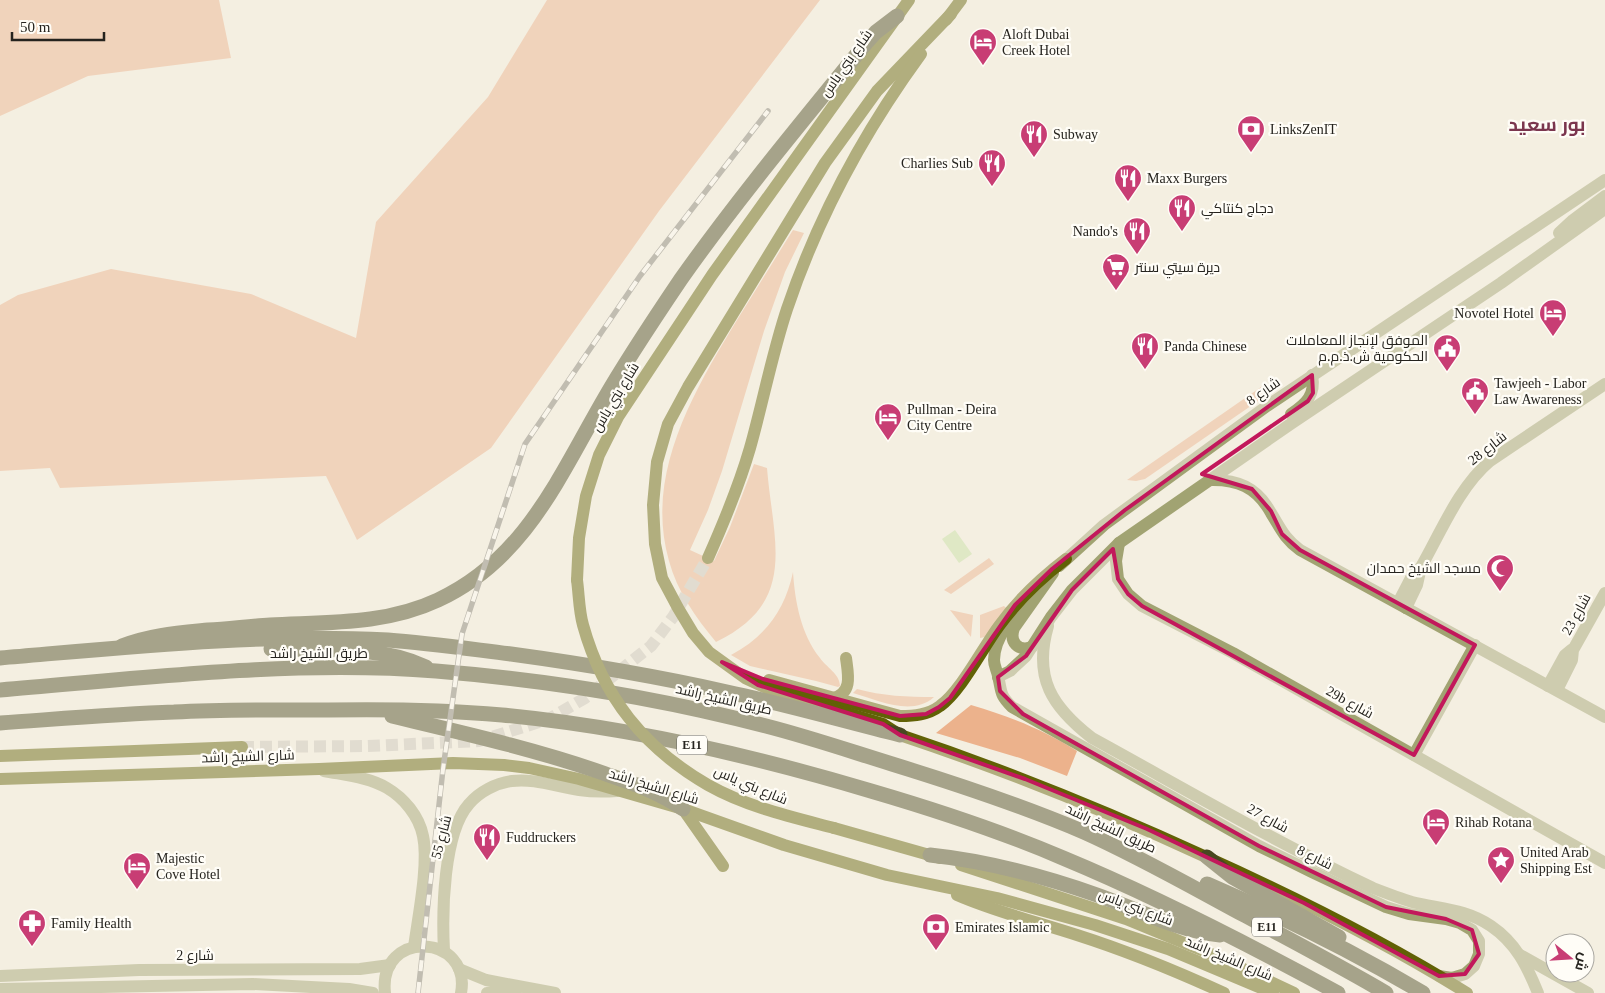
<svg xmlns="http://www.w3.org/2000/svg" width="1605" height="993" font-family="'Times New Roman',Cairo,serif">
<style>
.grass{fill:#ecb28c}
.water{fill:#c5e1a2}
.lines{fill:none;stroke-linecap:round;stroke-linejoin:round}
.major-tunnel{stroke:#cbc6ba;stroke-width:12;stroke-dasharray:12 6;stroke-linecap:butt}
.minor{stroke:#a1a372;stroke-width:12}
.major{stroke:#616105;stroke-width:12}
.highway{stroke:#484820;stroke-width:15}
.rail-casing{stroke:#838076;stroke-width:5.5}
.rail{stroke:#fffdf7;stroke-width:4;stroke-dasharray:11;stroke-linecap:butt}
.major-bridge{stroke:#616105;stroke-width:12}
.marked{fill:none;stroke:#c2185b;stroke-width:4;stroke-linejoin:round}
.labels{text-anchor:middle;stroke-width:4.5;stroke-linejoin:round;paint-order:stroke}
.shield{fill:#fffdf7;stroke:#66645f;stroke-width:1}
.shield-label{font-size:12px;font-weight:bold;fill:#25231e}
.poi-label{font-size:14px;fill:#25231e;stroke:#fffdf7;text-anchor:start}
.street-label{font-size:14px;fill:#25231e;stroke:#fffdf7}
.district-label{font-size:19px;font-weight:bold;fill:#7b364e;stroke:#fffdf7}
</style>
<rect width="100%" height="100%" fill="#f4efe1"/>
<g class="grass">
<path d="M 0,0 L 219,0 L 231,58 L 88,76 L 0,116 Z"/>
<path d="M 547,0 L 820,0 L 659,211 L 491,448 L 357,540 L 326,476 L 60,488 L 50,468 L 0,471 L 0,305 L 18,295 L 111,269 L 251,294 L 356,338 L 376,222 L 488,97 Z"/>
<path d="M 793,230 L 804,233 L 785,272 L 764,331 L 722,471 L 708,510 L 690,550 L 714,561 L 730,527 L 754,464 L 767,468 C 773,542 799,602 716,642 C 696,618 677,591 669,561 C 644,474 694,391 737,320 C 756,290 774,260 793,230 Z"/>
<path d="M 1261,387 L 1262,394 L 1258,401 L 1145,479 L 1136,481 L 1127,480 Z"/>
<path d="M 989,558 L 994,564 L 951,594 L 944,590 Z"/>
<path d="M 793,572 C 795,602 801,634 820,658 C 826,667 840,674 840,686 L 838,687 L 816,681 L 750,666 L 731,655 C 765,637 785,610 793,572 Z"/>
<path d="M 1004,606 L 1006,608 L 985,637 L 980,638 L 980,615 Z"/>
<path d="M 950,610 L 973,615 L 971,637 Z"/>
<path d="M 857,689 C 882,696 908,697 934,697 C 912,717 878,700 853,693 Z"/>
<path d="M 971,705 C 1011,717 1042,729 1077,751 L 1067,776 L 1020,758 L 936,733 Z"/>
</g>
<path class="water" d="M 955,530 L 972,554 L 959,563 L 942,539 Z"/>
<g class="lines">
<path class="major-tunnel" d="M 242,747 L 368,746 L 479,741 L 549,719 L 585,698 L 651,646 L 673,617 L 708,558"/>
<g class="minor">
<path d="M 1559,233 L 1573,220 L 1605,196"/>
<path d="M 1291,414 C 1306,404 1316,395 1312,375"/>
<path d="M 1209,480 C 1237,479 1257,487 1271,513 C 1281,529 1284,538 1300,550 L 1605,717"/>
<path d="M 1119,543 L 1116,561 L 1118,579 L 1128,594 L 1142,606 L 1233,653 L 1605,863"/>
<path d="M 1059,566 L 1104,525 L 1267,406 L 1605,180"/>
<path d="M 1029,599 C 1014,615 994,637 994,660 C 994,666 997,670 998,676 C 1002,692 999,694 1012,707 L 1259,846 L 1312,872 L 1386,907 L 1409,914 L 1446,919 L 1460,923 L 1472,930 L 1479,941 L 1479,954 L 1474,966 L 1465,974 L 1452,978 L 1439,976"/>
<path d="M 1398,603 L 1412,576 L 1421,567 C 1441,532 1459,487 1490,461 L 1605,384"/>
<path d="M 1406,608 L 1417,585 L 1421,567"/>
<path d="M 1048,626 C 1033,678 1052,707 1092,738 C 1185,789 1277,843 1373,888 C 1386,893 1399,898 1412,902 C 1441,909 1466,909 1491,926 C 1516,943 1527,966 1538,993"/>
<path d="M 1032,647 C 1018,652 1009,642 1014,628 L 1053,573"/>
<path d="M 998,677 L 1010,671 L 1026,656 L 1051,617 L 1072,590 L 1119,543 L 1292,423 L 1501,283 L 1605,209"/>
<path d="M 1548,686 L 1565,655 L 1571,650"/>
<path d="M 1557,690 L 1572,660 L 1573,650 L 1605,593"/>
<path d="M 1414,755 L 1475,645"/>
<path d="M 324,771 C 344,775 369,777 387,788 C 404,798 419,816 423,836 C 429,864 418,917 414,947"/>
<path d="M 444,951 C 442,913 443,833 469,804 C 479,792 496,783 512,781 C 534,778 557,787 579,790 C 592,792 604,792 617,791"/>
<path d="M 1520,955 L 1588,993"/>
<path d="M 459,969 L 486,980 L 555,993"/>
<path d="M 0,976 L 139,970 L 360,969 L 390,965"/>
<path d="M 0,989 L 253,984 L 349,989 L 373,993"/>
<path d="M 385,993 C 378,928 472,934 461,993"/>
<path d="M 487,993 L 516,991"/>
</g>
<g class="major">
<path d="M 951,14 L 877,91 L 825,163 L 688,387 L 668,424 L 657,462 L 653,505 L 655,544 L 662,578 L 678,608 L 693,633 L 709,652 L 745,678 L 771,690 L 883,724 L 900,735 C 1005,770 1106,811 1206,857 C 1295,897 1383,941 1467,993"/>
<path d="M 946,20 L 961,0"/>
<path d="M 708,558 C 724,522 739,486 750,448 C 763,402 772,354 787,309 C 818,217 864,132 921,54"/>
<path d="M 577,580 L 579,538 L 586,496 L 599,455 L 618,417 L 712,275 L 909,0"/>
<path d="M 769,680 L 900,716 C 914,716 928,715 940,706 C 961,691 982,649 999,626 C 1017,601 1041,578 1066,559"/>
<path d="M 834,698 C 853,692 848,674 846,658"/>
<path d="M 0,756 L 242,747"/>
<path d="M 0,779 L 319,769 L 453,763 L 504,765 L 529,768 L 579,779 L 683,809 L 784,845 L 887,875 L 997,898 L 1095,925 L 1168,949 L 1273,993"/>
<path d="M 683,809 L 723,866"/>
<path d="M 834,828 L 940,858"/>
<path d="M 961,865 L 1126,919 L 1216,956 L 1294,993"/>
<path d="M 957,895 C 996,912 1037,922 1077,935 C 1127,951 1176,971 1224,993"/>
</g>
<g class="highway">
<path d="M 122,646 C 150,635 178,633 208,630 C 229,629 250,626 270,625 C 327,622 385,625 438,600 C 524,560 558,479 603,401 C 627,359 654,319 681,279 C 739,197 803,121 866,43 L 876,32 L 897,16"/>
<path d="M 271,649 C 323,650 378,645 426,667"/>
<path d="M 0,658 C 129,647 259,633 388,640 C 429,643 470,649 511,654 C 584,664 656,676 727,692 C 785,704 843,721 900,735"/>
<path d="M 0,690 C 145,678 291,660 436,671 C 546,680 659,698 766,726 C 809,737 850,751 892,764 C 957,784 1021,805 1084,832 C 1140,857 1192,887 1246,916 C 1292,941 1340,966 1386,993"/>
<path d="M 392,716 C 463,733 534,749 603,773 C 631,783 658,791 683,809"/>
<path d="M 0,723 C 58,719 116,714 174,712 C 225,709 277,710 328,710 C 386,709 445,710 502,715 C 628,727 751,755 871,791 C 936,810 1000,831 1063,858 C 1157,897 1248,944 1338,993"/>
<path d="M 930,855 C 987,861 1043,876 1097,895 C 1137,909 1177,931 1220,935"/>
<path d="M 1207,857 L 1232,877 L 1339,937"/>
<path d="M 1207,884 C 1281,916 1354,952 1423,993"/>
</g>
<g class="rail-casing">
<path id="rail" d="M 418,993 L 443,769 L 462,634 L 525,444 L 640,276 L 768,111"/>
</g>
<use href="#rail" class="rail"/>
<path class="major-bridge" d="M 577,580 C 579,595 579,611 583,625 C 603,697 644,748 708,785 C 747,807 792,817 834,828"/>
</g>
<path d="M0 0H1605V993H0ZM 1312,375 L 1313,393 L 1308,401 L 1202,474 L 1252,489 L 1271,511 L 1282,534 L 1300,550 L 1475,645 L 1414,755 L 1142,606 L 1128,594 L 1118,579 L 1113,549 L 1072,590 L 1026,656 L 998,677 L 1000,691 L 1023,714 L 1259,846 L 1386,907 L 1446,919 L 1472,930 L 1479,954 L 1465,974 L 1439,976 L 1304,903 L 1147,829 L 1025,779 L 900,735 L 883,724 L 758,685 L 722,662 L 763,679 L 900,716 L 926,714 L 939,707 L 950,698 L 1015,605 L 1052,569 L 1125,510 Z" fill="#f4efe1" fill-opacity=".55" fill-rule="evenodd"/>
<path class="marked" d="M 1312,375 L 1313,393 L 1308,401 L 1202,474 L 1252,489 L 1271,511 L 1282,534 L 1300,550 L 1475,645 L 1414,755 L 1142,606 L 1128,594 L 1118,579 L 1113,549 L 1072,590 L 1026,656 L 998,677 L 1000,691 L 1023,714 L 1259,846 L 1386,907 L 1446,919 L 1472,930 L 1479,954 L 1465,974 L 1439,976 L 1304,903 L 1147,829 L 1025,779 L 900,735 L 883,724 L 758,685 L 722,662 L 763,679 L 900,716 L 926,714 L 939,707 L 950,698 L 1015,605 L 1052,569 L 1125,510 Z"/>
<defs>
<g id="hotel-pin" transform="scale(1.4375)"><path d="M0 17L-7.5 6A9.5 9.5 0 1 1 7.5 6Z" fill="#c83d74" stroke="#fffdf7"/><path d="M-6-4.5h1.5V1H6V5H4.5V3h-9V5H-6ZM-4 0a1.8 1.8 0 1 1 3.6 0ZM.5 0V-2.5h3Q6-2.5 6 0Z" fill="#fff"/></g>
<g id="bank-pin" transform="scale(1.4375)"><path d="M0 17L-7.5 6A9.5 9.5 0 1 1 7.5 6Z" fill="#c83d74" stroke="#fffdf7"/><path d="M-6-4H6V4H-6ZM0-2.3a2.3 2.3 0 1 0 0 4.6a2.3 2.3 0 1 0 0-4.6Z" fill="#fff"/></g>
<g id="restaurant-pin" transform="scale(1.4375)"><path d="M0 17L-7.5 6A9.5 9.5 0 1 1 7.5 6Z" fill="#c83d74" stroke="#fffdf7"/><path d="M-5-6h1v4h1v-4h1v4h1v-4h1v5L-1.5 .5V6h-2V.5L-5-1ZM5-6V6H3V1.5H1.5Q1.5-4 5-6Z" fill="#fff"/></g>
<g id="supermarket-pin" transform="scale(1.4375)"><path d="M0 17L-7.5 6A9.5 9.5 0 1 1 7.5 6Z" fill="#c83d74" stroke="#fffdf7"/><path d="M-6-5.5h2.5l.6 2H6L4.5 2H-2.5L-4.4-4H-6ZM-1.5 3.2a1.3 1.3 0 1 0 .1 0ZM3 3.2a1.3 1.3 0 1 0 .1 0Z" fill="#fff"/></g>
<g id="civic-pin" transform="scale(1.4375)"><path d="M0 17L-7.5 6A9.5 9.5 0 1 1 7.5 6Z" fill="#c83d74" stroke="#fffdf7"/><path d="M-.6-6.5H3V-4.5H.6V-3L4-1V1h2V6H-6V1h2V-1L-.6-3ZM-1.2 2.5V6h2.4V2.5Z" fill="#fff"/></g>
<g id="mosque-pin" transform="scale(1.4375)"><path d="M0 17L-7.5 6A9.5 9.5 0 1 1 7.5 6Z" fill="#c83d74" stroke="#fffdf7"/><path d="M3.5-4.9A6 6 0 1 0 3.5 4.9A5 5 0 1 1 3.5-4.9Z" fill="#fff"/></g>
<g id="sight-pin" transform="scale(1.4375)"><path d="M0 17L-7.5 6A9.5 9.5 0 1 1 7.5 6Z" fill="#c83d74" stroke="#fffdf7"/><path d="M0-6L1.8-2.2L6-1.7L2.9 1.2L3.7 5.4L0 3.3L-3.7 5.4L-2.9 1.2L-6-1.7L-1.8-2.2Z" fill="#fff"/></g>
<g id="pharmacy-pin" transform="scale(1.4375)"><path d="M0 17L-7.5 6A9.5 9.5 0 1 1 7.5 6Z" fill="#c83d74" stroke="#fffdf7"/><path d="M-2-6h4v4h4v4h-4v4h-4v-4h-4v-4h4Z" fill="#fff"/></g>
</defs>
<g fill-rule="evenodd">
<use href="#hotel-pin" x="983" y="42"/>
<use href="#bank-pin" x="1251" y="129"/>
<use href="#restaurant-pin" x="1034" y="134"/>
<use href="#restaurant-pin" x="992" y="163"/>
<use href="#restaurant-pin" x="1128" y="178"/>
<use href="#restaurant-pin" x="1182" y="208"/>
<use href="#restaurant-pin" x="1137" y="231"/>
<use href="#supermarket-pin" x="1116" y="267"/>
<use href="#hotel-pin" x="1553" y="313"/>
<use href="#restaurant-pin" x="1145" y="346"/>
<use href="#civic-pin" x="1447" y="348"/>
<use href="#civic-pin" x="1475" y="391"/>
<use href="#hotel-pin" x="888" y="417"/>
<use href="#mosque-pin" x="1500" y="568"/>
<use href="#hotel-pin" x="1436" y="822"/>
<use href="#restaurant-pin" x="487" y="837"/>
<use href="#sight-pin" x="1501" y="860"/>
<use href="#hotel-pin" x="137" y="866"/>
<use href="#pharmacy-pin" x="32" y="923"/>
<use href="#bank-pin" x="936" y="927"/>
</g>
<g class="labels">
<g class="shield">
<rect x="677" y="735.5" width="30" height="19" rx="4"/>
<rect x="1252" y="917.5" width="30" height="19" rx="4"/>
</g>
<g class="shield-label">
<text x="692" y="749">E11</text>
<text x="1267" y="931">E11</text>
</g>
<g class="poi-label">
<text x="1002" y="39">Aloft Dubai<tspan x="1002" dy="16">Creek Hotel</tspan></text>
<text x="1270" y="134">LinksZenIT</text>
<text x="1053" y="139">Subway</text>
<text x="973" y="168" text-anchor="end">Charlies Sub</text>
<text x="1147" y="183">Maxx Burgers</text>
<text x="1201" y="213">دجاج كنتاكي</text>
<text x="1118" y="236" text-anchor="end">Nando's</text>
<text x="1135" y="272">ديرة سيتي سنتر</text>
<text x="1534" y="318" text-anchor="end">Novotel Hotel</text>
<text x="1428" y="345" text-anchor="end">الموفق لإنجاز المعاملات<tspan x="1428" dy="16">الحكومية ش.ذ.م.م</tspan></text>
<text x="1164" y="351">Panda Chinese</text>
<text x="1494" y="388">Tawjeeh - Labor<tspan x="1494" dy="16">Law Awareness</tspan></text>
<text x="907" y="414">Pullman - Deira<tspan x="907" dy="16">City Centre</tspan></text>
<text x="1481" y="573" text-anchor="end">مسجد الشيخ حمدان</text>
<text x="1455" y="827">Rihab Rotana</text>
<text x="506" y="842">Fuddruckers</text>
<text x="1520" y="857">United Arab<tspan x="1520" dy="16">Shipping Est</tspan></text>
<text x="156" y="863">Majestic<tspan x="156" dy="16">Cove Hotel</tspan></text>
<text x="51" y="928">Family Health</text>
<text x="955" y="932">Emirates Islamic</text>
</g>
<g class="street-label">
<text transform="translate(846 63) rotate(-55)" y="5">شارع بني ياس</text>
<text transform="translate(1263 391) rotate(-35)" y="5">شارع 8</text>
<text transform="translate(615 397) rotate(-59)" y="5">شارع بني ياس</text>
<text transform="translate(1487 448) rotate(-38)" y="5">شارع 28</text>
<text transform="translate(1576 614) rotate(-61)" y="5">شارع 23</text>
<text x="319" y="658">طريق الشيخ راشد</text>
<text transform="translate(724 699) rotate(13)" y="5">طريق الشيخ راشد</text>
<text transform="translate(1350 702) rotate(29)" y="5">29b شارع</text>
<text transform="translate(248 756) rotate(-2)" y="5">شارع الشيخ راشد</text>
<text transform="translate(751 785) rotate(23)" y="5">شارع بني ياس</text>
<text transform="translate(654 786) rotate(17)" y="5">شارع الشيخ راشد</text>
<text transform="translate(1268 818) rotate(29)" y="5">شارع 27</text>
<text transform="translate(1111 828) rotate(25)" y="5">طريق الشيخ راشد</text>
<text transform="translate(441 837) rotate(-75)" y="5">شارع 55</text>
<text transform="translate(1315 857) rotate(26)" y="5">شارع 8</text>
<text transform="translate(1136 907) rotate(21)" y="5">شارع بني ياس</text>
<text x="195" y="960">شارع 2</text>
<text transform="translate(1229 958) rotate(23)" y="5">شارع الشيخ راشد</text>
</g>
<g class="district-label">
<text x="1547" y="131">بور سعيد</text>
</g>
</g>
<g transform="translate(1570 958) rotate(108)"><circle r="24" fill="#fffdf7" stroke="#a8a6a0"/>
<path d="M0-4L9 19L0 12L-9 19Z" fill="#c83d74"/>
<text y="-8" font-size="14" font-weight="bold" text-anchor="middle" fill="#25231e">ش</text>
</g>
<path d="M12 32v8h92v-8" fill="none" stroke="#25231e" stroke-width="2.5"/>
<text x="20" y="32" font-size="15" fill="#25231e" stroke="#fffdf7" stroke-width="4" paint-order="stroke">50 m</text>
</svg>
